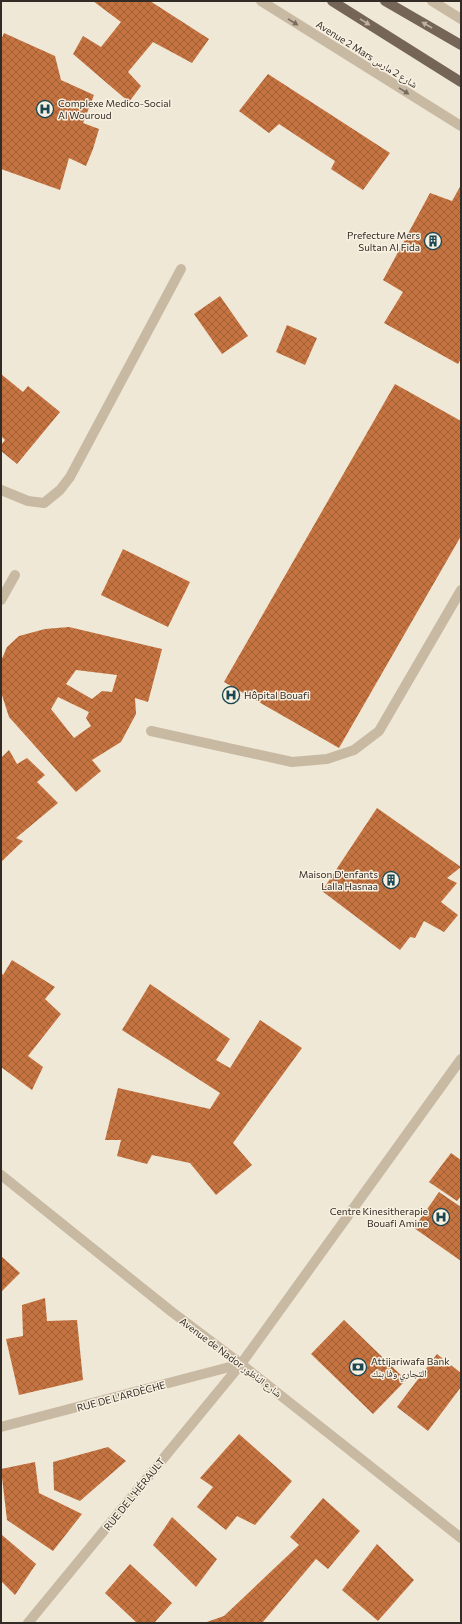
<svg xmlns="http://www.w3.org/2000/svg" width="462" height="1624" font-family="Commissioner,'Noto Naskh Arabic',sans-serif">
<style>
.building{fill:url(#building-cross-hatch);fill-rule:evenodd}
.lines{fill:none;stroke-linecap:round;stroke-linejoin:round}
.minor{stroke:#c8b9a3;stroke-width:10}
.major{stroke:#756556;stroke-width:10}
.oneway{fill:#766b5e}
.oneway2{fill:#bdb2a3}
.labels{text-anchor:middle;stroke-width:3;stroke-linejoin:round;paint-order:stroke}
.street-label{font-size:10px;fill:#332b25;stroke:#f8f1e2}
.poi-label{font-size:10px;fill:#332b25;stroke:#f8f1e2;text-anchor:start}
</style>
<defs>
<pattern id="building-cross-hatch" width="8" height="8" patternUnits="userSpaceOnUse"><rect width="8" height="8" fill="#c57340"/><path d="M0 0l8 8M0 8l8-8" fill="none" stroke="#a15f35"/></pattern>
</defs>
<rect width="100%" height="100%" fill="#f0e8d6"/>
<g class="building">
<path d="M 93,1 L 150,1 L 209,39 L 192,63 L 153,42 L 128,72 L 141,86 L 129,102 L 73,54 L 83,36 L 101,47 L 121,22 Z"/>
<path d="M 4,33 L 55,56 L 61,80 L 94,95 L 83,123 L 99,129 L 93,149 L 86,166 L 69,158 L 60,190 L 1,169 L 1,40 Z"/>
<path d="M 268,74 L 390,153 L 363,190 L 331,169 L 335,161 L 279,124 L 269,133 L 239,111 Z"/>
<path d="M 461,185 L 461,359 L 458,364 L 384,323 L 403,292 L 383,280 L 430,193 L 452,201 Z"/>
<path d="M 220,296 L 248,336 L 222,354 L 194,314 Z"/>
<path d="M 287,325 L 317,338 L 305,365 L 276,352 Z"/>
<path d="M 1,374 L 23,392 L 28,386 L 60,412 L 17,464 L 1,451 L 1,445 L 5,440 L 1,436 Z"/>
<path d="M 395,384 L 461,421 L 461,536 L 339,748 L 224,682 Z"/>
<path d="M 123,549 L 190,582 L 168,627 L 101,595 Z"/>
<path d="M 69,627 L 162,649 L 148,702 L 135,698 L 136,714 L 121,742 L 92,760 L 101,771 L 76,792 L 9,717 L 1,692 L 1,661 L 7,647 L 19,636 L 45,629 ZM 76,670 L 117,675 L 112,692 L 102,691 L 92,699 L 66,684 ZM 58,697 L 89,712 L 86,718 L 91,726 L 74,738 L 51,709 Z"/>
<path d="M 9,750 L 17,764 L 27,758 L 45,775 L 37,782 L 58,803 L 16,838 L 23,841 L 1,862 L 1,758 Z"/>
<path d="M 377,808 L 461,867 L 447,878 L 457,883 L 441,902 L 458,915 L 444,932 L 424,921 L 415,938 L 410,937 L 400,950 L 322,891 Z"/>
<path d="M 12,960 L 55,987 L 45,999 L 61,1014 L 28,1056 L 43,1067 L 32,1090 L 1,1067 L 1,972 L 3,975 Z"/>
<path d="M 150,984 L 230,1039 L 216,1060 L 230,1068 L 260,1020 L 302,1048 L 233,1143 L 252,1165 L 216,1195 L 190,1163 L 152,1155 L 147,1164 L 117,1156 L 121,1140 L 105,1140 L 118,1088 L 210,1109 L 220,1093 L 122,1030 Z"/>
<path d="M 451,1153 L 461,1160 L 461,1196 L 457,1201 L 429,1182 Z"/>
<path d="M 439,1192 L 461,1207 L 461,1261 L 414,1228 Z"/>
<path d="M 1,1256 L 20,1273 L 1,1292 Z"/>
<path d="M 45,1298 L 47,1321 L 77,1320 L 83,1380 L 19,1395 L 6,1339 L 23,1336 L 22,1305 Z"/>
<path d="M 344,1320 L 406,1380 L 373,1414 L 311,1354 Z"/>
<path d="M 437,1354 L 461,1373 L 461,1387 L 428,1431 L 397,1407 Z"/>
<path d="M 239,1434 L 292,1481 L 255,1525 L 237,1516 L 226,1530 L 197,1507 L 213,1487 L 200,1478 Z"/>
<path d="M 108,1447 L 126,1461 L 80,1501 L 54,1490 L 53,1462 Z"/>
<path d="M 35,1462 L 39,1493 L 82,1514 L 53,1551 L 7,1520 L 1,1469 Z"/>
<path d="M 323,1498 L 360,1531 L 328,1569 L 316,1559 L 262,1623 L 204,1623 L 224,1616 L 299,1545 L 290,1537 Z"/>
<path d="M 172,1517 L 217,1559 L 196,1587 L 153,1545 Z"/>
<path d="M 2,1535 L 36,1564 L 15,1595 L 1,1581 Z"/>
<path d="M 377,1544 L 414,1580 L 378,1621 L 342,1590 Z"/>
<path d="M 130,1564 L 172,1603 L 154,1623 L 137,1623 L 105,1593 Z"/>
</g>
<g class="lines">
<g class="minor">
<path d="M 261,1 L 461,126"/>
<path d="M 432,1 L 461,19"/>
<path d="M 1,490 L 28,501 L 44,503 L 60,490 L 70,477 L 181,269"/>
<path d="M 1,600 L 15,575"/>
<path d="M 151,731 L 292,762 L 327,759 L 354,750 L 379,731 L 461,590"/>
<path d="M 1,1175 L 172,1312 L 241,1364 L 461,1538"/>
<path d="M 1,1427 L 241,1364"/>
<path d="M 28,1623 L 241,1364 L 461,1059"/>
</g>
<g class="major">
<path d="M 332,1 L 461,82"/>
<path d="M 385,1 L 461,45"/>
</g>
</g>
<defs><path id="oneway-solid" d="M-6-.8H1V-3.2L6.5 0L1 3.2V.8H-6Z"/></defs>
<g class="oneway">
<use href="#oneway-solid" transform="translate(293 22) rotate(32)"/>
<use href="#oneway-solid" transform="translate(404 91) rotate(32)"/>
</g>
<g class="oneway2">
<use href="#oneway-solid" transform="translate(365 22) rotate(32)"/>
<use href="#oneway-solid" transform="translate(427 25) rotate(-150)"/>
</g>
<defs>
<g id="hospital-ring" transform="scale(0.9)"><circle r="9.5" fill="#f8f1e2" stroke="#1b4853" stroke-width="1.5"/><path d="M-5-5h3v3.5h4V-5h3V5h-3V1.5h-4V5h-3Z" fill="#1b4853"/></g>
<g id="building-ring" transform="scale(0.9)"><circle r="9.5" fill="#f8f1e2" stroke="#1b4853" stroke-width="1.5"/><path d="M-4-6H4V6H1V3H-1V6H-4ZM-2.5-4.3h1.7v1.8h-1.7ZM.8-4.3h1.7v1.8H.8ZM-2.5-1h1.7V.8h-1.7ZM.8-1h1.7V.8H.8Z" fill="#1b4853"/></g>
<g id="bank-ring" transform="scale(0.9)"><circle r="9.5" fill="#f8f1e2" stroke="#1b4853" stroke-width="1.5"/><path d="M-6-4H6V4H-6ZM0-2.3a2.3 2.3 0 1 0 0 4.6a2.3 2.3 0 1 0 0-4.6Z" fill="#1b4853"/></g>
</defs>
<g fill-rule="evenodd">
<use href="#hospital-ring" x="45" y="109"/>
<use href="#building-ring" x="433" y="241"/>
<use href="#hospital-ring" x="231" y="695"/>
<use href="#building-ring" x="391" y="880"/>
<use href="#hospital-ring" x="441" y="1217"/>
<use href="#bank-ring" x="358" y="1367"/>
</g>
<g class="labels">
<g class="street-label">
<text transform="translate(367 54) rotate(32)" y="4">Avenue 2 Mars شارع 2 مارس</text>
<text transform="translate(231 1357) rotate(37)" y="4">Avenue de Nador شارع الناظور</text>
<text transform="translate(121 1396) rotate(-15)" y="4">RUE DE L'ARDÈCHE</text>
<text transform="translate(134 1494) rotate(-51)" y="4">RUE DE L'HÉRAULT</text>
</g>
<g class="poi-label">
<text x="58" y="107">Complexe Medico-Social<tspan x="58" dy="12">Al Wouroud</tspan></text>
<text x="420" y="239" text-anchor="end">Prefecture Mers<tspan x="420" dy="12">Sultan Al Fida</tspan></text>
<text x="244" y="699">Hôpital Bouafi</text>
<text x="378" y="878" text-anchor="end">Maison D'enfants<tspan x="378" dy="12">Lalla Hasnaa</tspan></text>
<text x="428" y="1215" text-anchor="end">Centre Kinesitherapie<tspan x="428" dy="12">Bouafi Amine</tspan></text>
<text x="371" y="1365">Attijariwafa Bank<tspan x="371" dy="12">التجاري وفا بنك</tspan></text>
</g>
</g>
<rect width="462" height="1624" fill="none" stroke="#332b25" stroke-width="4"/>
</svg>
